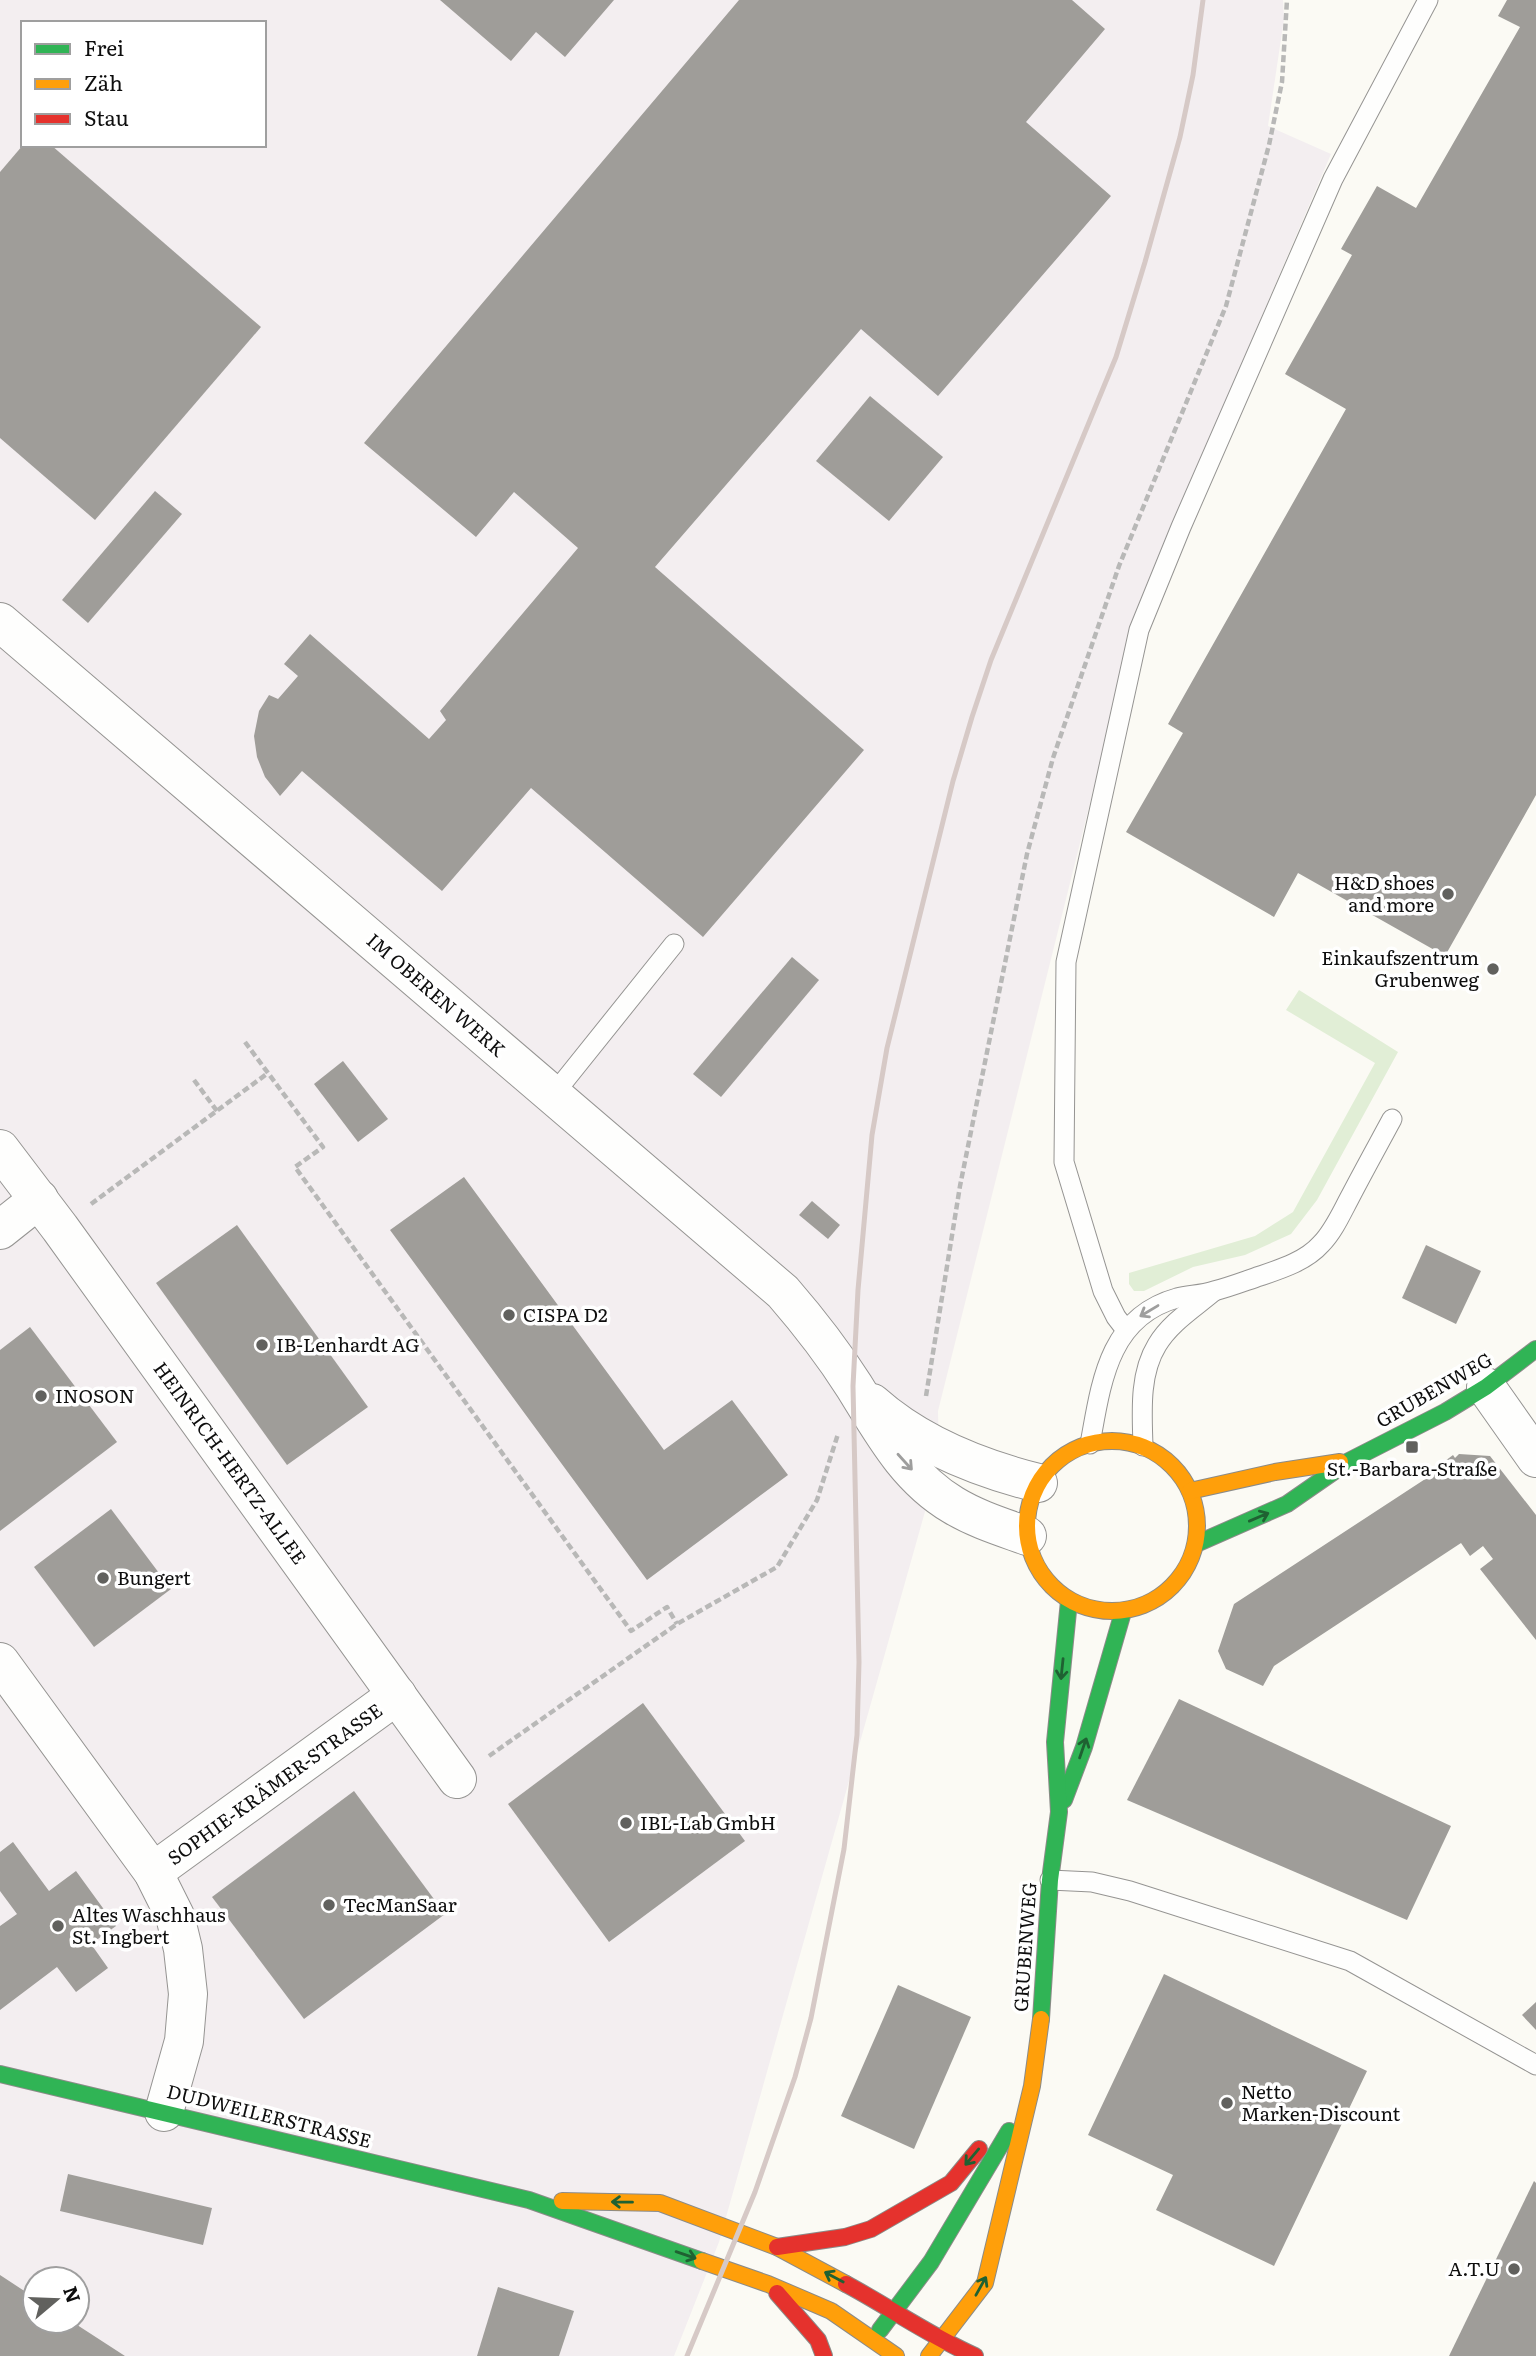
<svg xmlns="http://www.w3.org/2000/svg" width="1536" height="2356" font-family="Literata,serif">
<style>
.industrial{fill:#f3eef0;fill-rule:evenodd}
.green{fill:#e1eed6}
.building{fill:#9f9d99}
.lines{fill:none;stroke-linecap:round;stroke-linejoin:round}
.lane-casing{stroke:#959492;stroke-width:21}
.street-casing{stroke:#959492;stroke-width:40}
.fast-casing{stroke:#8b8b88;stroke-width:18}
.slow-casing{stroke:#8b8b88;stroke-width:18}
.jam-casing{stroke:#8b8b88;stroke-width:18}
.path{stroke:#b8b8b7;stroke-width:4.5;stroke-dasharray:7 3.5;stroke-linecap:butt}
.lane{stroke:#fefefd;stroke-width:19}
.street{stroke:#fefefd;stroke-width:38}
.fast{stroke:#30b455;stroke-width:16}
.slow{stroke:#ff9f0a;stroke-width:16}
.jam{stroke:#e5322d;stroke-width:16}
.rail{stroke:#d6c9c6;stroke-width:5}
.oneway{stroke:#9e9e9d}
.oneway2{stroke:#1f6132}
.poi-dot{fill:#61615e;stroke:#fff;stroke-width:2.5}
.labels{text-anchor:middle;stroke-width:7;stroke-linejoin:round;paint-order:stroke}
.poi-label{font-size:19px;fill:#0e0e0e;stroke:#fff;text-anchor:start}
.street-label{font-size:19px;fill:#0e0e0e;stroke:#fff}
</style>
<rect width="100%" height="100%" fill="#fbfaf4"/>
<path class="industrial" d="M 0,0 L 1283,0 L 1284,19 L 1268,126 L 1331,154 L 1141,599 L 938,1411 L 939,1462 L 719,2242 L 674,2356 L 0,2356 ZM 23,23 L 264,23 L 264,145 L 23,145 ZM 35,2279 L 77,2279 L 77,2321 L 35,2321 Z"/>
<path class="green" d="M 1299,990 L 1398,1052 L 1317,1200 L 1291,1234 L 1245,1255 L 1193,1267 L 1144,1291 L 1134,1291 L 1129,1284 L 1129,1273 L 1255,1236 L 1293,1212 L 1375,1063 L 1286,1010 Z"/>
<g class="building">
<path d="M 440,0 L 614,0 L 565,57 L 536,32 L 511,61 Z"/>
<path d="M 739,0 L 1072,0 L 1105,29 L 1026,122 L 1111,196 L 938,396 L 861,329 L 655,567 L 864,750 L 703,937 L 531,788 L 442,891 L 302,771 L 280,796 L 265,777 L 257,757 L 254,736 L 259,711 L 269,695 L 278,699 L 298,676 L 284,664 L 310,634 L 429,739 L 446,720 L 440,711 L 578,548 L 514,492 L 476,537 L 364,443 Z"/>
<path d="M 1507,0 L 1536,0 L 1536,795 L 1445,956 L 1298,873 L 1274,917 L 1126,832 L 1183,733 L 1168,724 L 1346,409 L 1285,374 L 1352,255 L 1341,249 L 1377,186 L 1416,208 L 1520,27 L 1498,16 Z"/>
<path d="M 23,145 L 51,145 L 261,327 L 95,520 L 0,438 L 0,172 Z"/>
<path d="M 870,396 L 943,457 L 889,521 L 816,461 Z"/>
<path d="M 155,491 L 182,514 L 88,623 L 62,600 Z"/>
<path d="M 792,957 L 819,980 L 721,1097 L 693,1074 Z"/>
<path d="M 343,1061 L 388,1119 L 358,1142 L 314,1084 Z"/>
<path d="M 464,1177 L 664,1450 L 732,1400 L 788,1475 L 647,1580 L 390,1230 Z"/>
<path d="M 812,1201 L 840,1225 L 828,1239 L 799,1215 Z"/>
<path d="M 237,1225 L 368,1407 L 287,1465 L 156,1283 Z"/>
<path d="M 1426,1245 L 1481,1271 L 1456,1324 L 1402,1298 Z"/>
<path d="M 30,1327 L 117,1442 L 0,1531 L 0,1350 Z"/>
<path d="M 1459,1454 L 1490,1456 L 1536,1515 L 1536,1640 L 1480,1569 L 1493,1559 L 1483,1546 L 1470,1556 L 1461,1543 L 1274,1666 L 1263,1686 L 1226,1669 L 1218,1651 L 1234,1604 L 1439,1470 L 1437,1467 L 1453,1455 L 1455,1458 Z"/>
<path d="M 111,1509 L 171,1589 L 94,1647 L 34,1567 Z"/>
<path d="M 1179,1699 L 1451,1826 L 1407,1920 L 1127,1800 Z"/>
<path d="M 643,1703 L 745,1841 L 609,1942 L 508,1804 Z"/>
<path d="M 354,1791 L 445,1914 L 304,2019 L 212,1897 Z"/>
<path d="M 13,1842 L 49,1891 L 76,1871 L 116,1926 L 91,1944 L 108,1968 L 76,1992 L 57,1967 L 0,2010 L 0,1926 L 17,1914 L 0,1891 L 0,1852 Z"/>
<path d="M 1164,1974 L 1367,2071 L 1274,2266 L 1156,2210 L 1173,2175 L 1088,2135 Z"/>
<path d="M 898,1985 L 971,2017 L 914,2149 L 841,2116 Z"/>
<path d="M 1536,2002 L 1536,2030 L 1522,2015 Z"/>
<path d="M 68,2174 L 212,2208 L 203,2245 L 60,2211 Z"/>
<path d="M 1534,2181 L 1536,2183 L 1536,2356 L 1449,2356 Z"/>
<path d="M 0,2275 L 35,2298 L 35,2321 L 71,2321 L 125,2356 L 0,2356 Z"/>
<path d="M 498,2287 L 574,2311 L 559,2356 L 477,2356 Z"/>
</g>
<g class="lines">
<g class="lane-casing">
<g id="lane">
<path d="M 553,1095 L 674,944"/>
<path d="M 1126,1330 L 1116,1317 L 1103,1291 L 1064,1162 L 1066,962 L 1139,630 L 1181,527 L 1333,179 L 1428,0"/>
<path d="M 1090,1444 C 1101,1384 1108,1317 1177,1298 C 1189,1295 1202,1295 1214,1291 C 1230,1287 1245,1281 1260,1276 C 1281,1269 1306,1261 1321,1244 C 1333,1232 1341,1214 1349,1199 C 1363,1172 1378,1145 1392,1119"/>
<path d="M 1143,1446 C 1142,1413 1139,1374 1157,1345 C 1170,1323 1194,1308 1213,1292"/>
<path d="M 1050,1880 L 1092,1882 L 1130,1891 L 1350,1961 L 1536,2065"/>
</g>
</g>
<g class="street-casing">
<g id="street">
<path d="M 0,622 L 783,1292 C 809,1322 833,1353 854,1386 C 882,1431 906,1477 953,1505 C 976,1519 1002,1527 1027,1536"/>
<path d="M 0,1149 L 60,1228 L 457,1779"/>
<path d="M 0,1230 L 39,1199"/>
<path d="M 1486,1387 L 1536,1458"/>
<path d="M 872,1403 C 919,1445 978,1468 1038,1483"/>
<path d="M 0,1662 L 153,1872 L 175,1916 L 183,1949 L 188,1994 L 184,2041 L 164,2112"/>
<path d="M 153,1872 L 397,1695"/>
</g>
</g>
<g class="fast-casing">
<g id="fast">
<path d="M 1196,1544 L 1287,1504 L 1349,1461 L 1445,1412 L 1486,1387 L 1536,1349"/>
<path d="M 1064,1800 L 1084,1747 L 1123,1612"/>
<path d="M 1041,2019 L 1050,1880 L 1059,1812 L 1055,1742 L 1069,1601"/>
<path d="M 0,2074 L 529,2200 L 702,2261"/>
<path d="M 880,2330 L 931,2262 L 1009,2131"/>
</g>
</g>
<g class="slow-casing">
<g id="slow">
<circle cx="1112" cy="1526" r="85"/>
<path d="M 1190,1491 L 1275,1472 L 1340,1462"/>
<path d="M 562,2201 L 660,2203 L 777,2247 L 846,2284"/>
<path d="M 702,2261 L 768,2284 L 831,2311 L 896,2356"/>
<path d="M 929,2356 L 985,2283 L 1032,2086 L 1041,2019"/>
</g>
</g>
<g class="jam-casing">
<g id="jam">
<path d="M 777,2247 L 845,2237 L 871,2229 L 951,2183 L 979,2149"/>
<path d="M 846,2284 C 889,2307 930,2336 975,2356"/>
<path d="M 777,2293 L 818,2340 L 824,2356"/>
</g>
</g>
<g class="path">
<path d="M 245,1042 L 323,1147 L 295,1167 L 631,1631 L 667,1607 L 677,1624"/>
<path d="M 194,1080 L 217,1111"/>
<path d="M 91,1204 L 268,1073"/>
<path d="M 926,1396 L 960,1186 L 1027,854 L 1053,758 L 1119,566 L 1226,306 L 1269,145 L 1282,82 L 1287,0"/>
<path d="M 489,1756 L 677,1624 L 777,1567 L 817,1500 L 838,1434"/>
</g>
<use href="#lane" class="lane"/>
<use href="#street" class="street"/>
<use href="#fast" class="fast"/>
<use href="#slow" class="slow"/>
<use href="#jam" class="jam"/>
<path class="rail" d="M 687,2356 L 755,2192 L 795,2077 L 811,2018 L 844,1849 L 857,1735 L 859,1662 L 853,1386 L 858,1290 L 872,1135 L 887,1048 L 953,781 L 972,717 L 991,660 L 1116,357 L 1145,262 L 1180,137 L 1193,75 L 1203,0"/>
</g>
<defs><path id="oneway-shaft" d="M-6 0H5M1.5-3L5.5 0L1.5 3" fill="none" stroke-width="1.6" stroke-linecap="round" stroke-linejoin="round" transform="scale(1.75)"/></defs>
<g class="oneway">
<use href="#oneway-shaft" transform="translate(1149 1311) rotate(149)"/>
<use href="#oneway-shaft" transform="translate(905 1462) rotate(48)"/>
</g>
<g class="oneway2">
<use href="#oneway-shaft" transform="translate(1259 1517) rotate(-23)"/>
<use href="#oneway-shaft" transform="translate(1062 1669) rotate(96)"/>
<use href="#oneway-shaft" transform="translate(1083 1748) rotate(-71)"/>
<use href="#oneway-shaft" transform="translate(972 2157) rotate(130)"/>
<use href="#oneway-shaft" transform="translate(622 2202) rotate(-179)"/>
<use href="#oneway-shaft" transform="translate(686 2255) rotate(19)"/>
<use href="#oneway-shaft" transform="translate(834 2277) rotate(-152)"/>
<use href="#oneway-shaft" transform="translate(981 2286) rotate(-61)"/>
</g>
<g class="poi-dot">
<circle cx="1448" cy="894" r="7"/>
<circle cx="1493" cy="969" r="7"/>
<circle cx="509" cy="1315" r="7"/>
<circle cx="262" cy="1345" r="7"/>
<circle cx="41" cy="1396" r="7"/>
<rect x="1405" y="1440" width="14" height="14" rx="3.5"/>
<circle cx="103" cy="1578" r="7"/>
<circle cx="626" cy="1823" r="7"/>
<circle cx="329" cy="1905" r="7"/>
<circle cx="58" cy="1926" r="7"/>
<circle cx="1227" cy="2103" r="7"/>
<circle cx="1514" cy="2269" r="7"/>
</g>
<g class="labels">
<g class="poi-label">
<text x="1434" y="890" text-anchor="end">H&amp;D shoes<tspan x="1434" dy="22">and more</tspan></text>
<text x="1479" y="965" text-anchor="end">Einkaufszentrum<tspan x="1479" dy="22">Grubenweg</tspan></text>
<text x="523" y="1322">CISPA D2</text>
<text x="276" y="1352">IB-Lenhardt AG</text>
<text x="55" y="1403">INOSON</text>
<text x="1412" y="1476" text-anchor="middle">St.-Barbara-Straße</text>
<text x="117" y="1585">Bungert</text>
<text x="640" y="1830">IBL-Lab GmbH</text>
<text x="343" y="1912">TecManSaar</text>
<text x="72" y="1922">Altes Waschhaus<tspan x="72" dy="22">St. Ingbert</tspan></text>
<text x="1241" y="2099">Netto<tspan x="1241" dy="22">Marken-Discount</tspan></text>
<text x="1500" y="2276" text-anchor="end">A.T.U</text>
</g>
<g class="street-label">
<text transform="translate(436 995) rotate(41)" y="7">IM OBEREN WERK</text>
<text transform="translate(1434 1390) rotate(-30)" y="7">GRUBENWEG</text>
<text transform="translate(230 1463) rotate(54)" y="7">HEINRICH-HERTZ-ALLEE</text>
<text transform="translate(275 1784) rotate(-36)" y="7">SOPHIE-KRÄMER-STRASSE</text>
<text transform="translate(1025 1947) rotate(-86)" y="7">GRUBENWEG</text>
<text transform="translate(269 2116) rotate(14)" y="7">DUDWEILERSTRASSE</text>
</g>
</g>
<rect x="21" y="21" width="245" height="126" fill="#ffffff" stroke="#9f9f9f" stroke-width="2"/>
<rect x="35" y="44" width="35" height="10" fill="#30b455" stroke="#9f9f9f" stroke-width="2"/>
<text x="84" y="56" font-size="21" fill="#0e0e0e">Frei</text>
<rect x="35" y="79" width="35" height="10" fill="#ff9f0a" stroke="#9f9f9f" stroke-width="2"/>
<text x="84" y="91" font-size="21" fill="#0e0e0e">Zäh</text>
<rect x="35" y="114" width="35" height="10" fill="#e5322d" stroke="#9f9f9f" stroke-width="2"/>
<text x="84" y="126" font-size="21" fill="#0e0e0e">Stau</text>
<g transform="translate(56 2300) rotate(71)"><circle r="33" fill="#ffffff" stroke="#9f9f9f" stroke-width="2"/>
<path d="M0-5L12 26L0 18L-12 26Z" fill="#61615e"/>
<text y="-10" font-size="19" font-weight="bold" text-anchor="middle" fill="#0e0e0e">N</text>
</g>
</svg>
